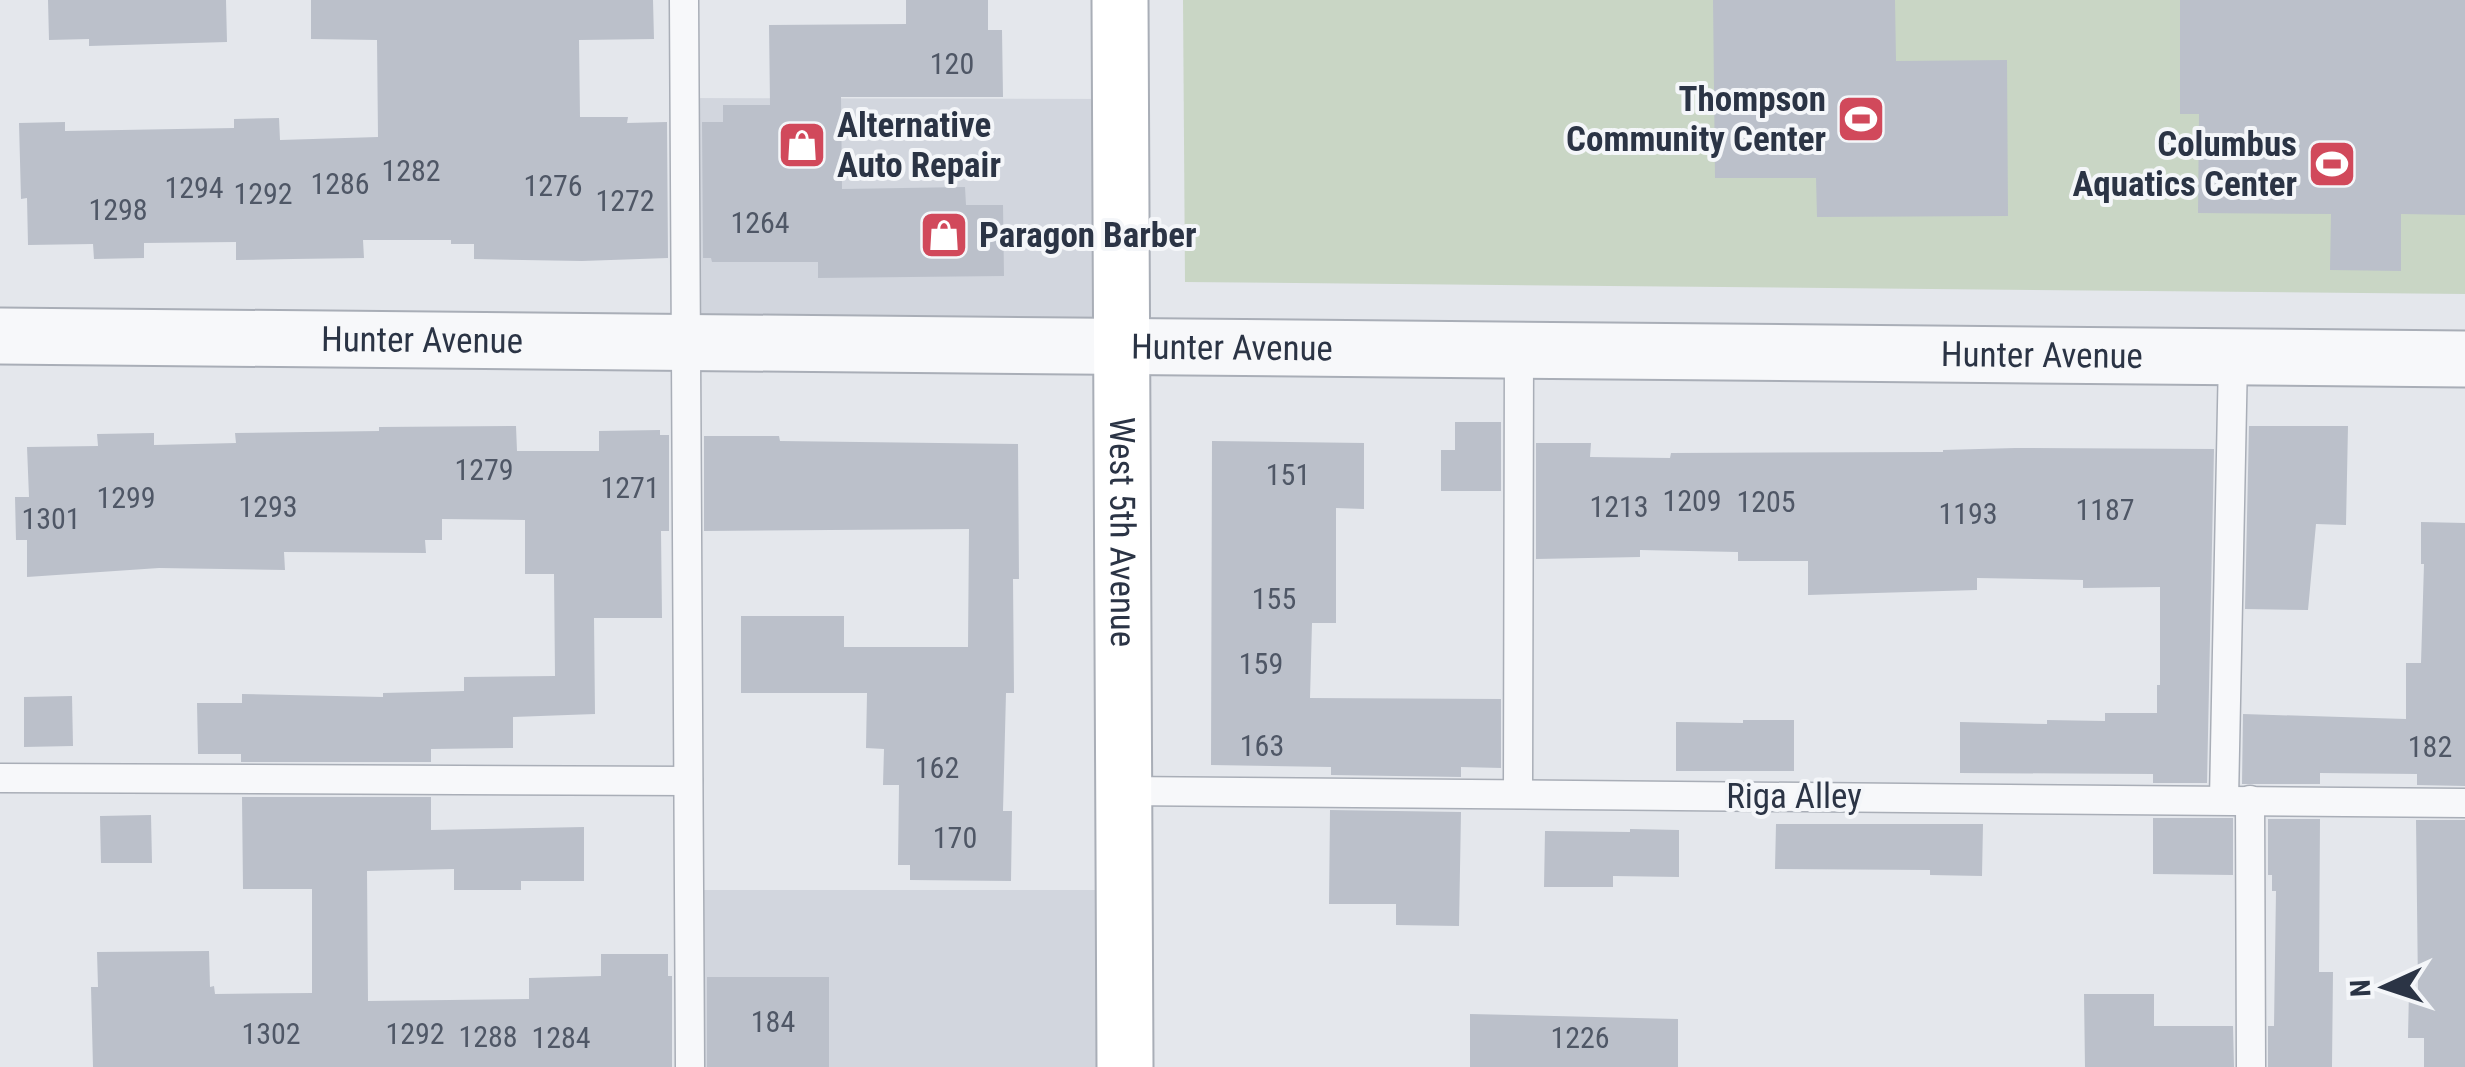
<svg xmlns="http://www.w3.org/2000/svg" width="2465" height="1067" font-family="'Roboto Condensed',sans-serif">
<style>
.built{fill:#d2d6de}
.green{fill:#c9d6c5}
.building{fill:#bbc0ca}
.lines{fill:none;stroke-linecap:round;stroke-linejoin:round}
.lane-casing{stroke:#a9aeb7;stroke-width:31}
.street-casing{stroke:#a9aeb7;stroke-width:59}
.secondary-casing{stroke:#a9aeb7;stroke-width:59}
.lane{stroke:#f7f8fa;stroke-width:28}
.street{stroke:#f7f8fa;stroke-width:55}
.secondary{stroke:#fff;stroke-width:55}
.labels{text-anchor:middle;stroke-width:8;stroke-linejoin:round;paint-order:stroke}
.number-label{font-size:30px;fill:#4f5766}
.poi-label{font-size:35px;font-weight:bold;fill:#2b3445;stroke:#f4f6f9;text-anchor:end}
.street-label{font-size:35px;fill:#2b3445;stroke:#f4f6f9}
</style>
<rect width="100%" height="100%" fill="#e4e7ec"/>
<g class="built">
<path d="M 684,98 L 1120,99 L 1121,347 L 686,343 Z"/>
<path d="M 689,890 L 1123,890 L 1125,1067 L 690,1067 Z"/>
</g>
<path class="green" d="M 1183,0 L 2465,0 L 2465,294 L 1185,282 Z"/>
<g class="building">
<path d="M 48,0 L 226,0 L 227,42 L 89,46 L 89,39 L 49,40 Z"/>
<path d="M 311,0 L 653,0 L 654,39 L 579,40 L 580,117 L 628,117 L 627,123 L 667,122 L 668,258 L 582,261 L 474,259 L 474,244 L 451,244 L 451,240 L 363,240 L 364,258 L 293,259 L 236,260 L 236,242 L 144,243 L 144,258 L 94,259 L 93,244 L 28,245 L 27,198 L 21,199 L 19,123 L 65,122 L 65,131 L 234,128 L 234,119 L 279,118 L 280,140 L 378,137 L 377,40 L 311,39 Z"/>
<path d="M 906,0 L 988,0 L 988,30 L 1002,30 L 1003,97 L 841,97 L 842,189 L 965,187 L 966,205 L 1003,205 L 1004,276 L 818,278 L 818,262 L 712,262 L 711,258 L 703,258 L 702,122 L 723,122 L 723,105 L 770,105 L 769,25 L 906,24 Z"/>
<path d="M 1713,0 L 1895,0 L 1896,61 L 2007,60 L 2008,216 L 1817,217 L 1816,178 L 1715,178 Z"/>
<path d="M 2180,0 L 2465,0 L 2465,215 L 2401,214 L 2401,271 L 2330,270 L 2331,214 L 2198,213 L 2199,114 L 2180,114 Z"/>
<path d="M 1455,422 L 1501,422 L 1501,491 L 1441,491 L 1441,450 L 1455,450 Z"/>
<path d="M 516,426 L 517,451 L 599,451 L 599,431 L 660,430 L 660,435 L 669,435 L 669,531 L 661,531 L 662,618 L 594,618 L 595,714 L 513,717 L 513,748 L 431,749 L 431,762 L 241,762 L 241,754 L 198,754 L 197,703 L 242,703 L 242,694 L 383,697 L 383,693 L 464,691 L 464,677 L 555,676 L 554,574 L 525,574 L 525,520 L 442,519 L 442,540 L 425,540 L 426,553 L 284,552 L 285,570 L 159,568 L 27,577 L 27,540 L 16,540 L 15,497 L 29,497 L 27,447 L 98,446 L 97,434 L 154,433 L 154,445 L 236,443 L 235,433 L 379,431 L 379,427 Z"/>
<path d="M 2249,426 L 2348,426 L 2346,525 L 2316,524 L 2308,610 L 2245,609 Z"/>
<path d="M 704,436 L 779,436 L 780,441 L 1018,444 L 1019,579 L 1013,579 L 1014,693 L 1006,693 L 1003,811 L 1012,811 L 1011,881 L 910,880 L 910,865 L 898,865 L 899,785 L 883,785 L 884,749 L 866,748 L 867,693 L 741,693 L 741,616 L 844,616 L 844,647 L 968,647 L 969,529 L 704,531 Z"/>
<path d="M 1212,441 L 1364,443 L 1364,509 L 1336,508 L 1336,623 L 1312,623 L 1310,698 L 1501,699 L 1501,768 L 1461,767 L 1461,777 L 1331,775 L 1331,767 L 1211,765 Z"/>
<path d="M 1536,443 L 1591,443 L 1590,457 L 1670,458 L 1671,453 L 1943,452 L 1943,450 L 2015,448 L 2214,449 L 2207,783 L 2153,783 L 2153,774 L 1960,773 L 1960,722 L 2047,724 L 2047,720 L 2105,721 L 2105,713 L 2157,713 L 2157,685 L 2160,685 L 2160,587 L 2083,588 L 2083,580 L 1977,578 L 1977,590 L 1808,595 L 1808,561 L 1738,561 L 1738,552 L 1640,550 L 1640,557 L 1536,559 Z"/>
<path d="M 2421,522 L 2465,523 L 2465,786 L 2417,785 L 2417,774 L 2320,773 L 2320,784 L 2242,784 L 2243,714 L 2406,719 L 2406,663 L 2421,663 L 2424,564 L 2421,564 Z"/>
<path d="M 72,696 L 73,746 L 24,747 L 24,697 Z"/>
<path d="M 1743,720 L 1794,720 L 1794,771 L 1676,771 L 1676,722 L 1743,723 Z"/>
<path d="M 242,797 L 431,797 L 431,830 L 584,827 L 584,881 L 521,881 L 521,890 L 454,890 L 454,869 L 367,871 L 368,1001 L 529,999 L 529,978 L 601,976 L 601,954 L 668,954 L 668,976 L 672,976 L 672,1067 L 93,1067 L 91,987 L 98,987 L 97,952 L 209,951 L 210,987 L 214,986 L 215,994 L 312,993 L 312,889 L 243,889 Z"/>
<path d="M 1330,810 L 1461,812 L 1459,926 L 1396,925 L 1396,904 L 1329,904 Z"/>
<path d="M 151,815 L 152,863 L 101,863 L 100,816 Z"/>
<path d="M 2153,818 L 2233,818 L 2233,875 L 2153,874 Z"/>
<path d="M 2268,819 L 2320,819 L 2319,972 L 2333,972 L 2332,1067 L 2268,1067 L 2268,1026 L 2274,1026 L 2276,891 L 2272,891 L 2272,875 L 2268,875 Z"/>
<path d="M 2416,820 L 2465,820 L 2465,1067 L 2424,1067 L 2424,1038 L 2408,1038 L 2409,989 L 2418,989 Z"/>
<path d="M 1776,824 L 1983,824 L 1982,876 L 1930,875 L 1930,870 L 1775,869 Z"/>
<path d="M 1630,829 L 1679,830 L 1679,877 L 1613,876 L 1613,887 L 1544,887 L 1545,831 L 1630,832 Z"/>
<rect x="707" y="977" width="122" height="90"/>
<path d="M 2084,994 L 2154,994 L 2154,1026 L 2233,1026 L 2234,1067 L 2085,1067 Z"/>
<path d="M 1470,1014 L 1678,1019 L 1678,1067 L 1470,1067 Z"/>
</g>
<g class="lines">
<g class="lane-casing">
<g id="lane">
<path d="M 684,0 L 690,1067"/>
<path d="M 0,778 L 688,781"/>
<path d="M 1122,791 L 2465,803"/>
<path d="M 1518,794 L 1519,350"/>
<path d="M 2224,799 L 2233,357"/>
<path d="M 2250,800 L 2251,1067"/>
</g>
</g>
<g class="street-casing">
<g id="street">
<path id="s1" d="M 0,336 L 2465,359"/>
</g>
</g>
<g class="secondary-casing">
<g id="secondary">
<path id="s2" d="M 1120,0 L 1125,1067"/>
</g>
</g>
<use href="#lane" class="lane"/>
<use href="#street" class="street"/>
<use href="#secondary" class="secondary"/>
</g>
<defs>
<g id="stadium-square" transform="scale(2.5)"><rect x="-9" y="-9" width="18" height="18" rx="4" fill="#d1495b" stroke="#f4f6f9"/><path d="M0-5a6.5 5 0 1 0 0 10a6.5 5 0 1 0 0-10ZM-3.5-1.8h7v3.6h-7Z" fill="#fff"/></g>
<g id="shop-square" transform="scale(2.5)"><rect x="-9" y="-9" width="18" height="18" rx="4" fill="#d1495b" stroke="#f4f6f9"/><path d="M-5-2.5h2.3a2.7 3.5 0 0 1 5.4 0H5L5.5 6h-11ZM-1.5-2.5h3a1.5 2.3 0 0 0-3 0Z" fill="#fff"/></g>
</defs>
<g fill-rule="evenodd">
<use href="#stadium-square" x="1861" y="119"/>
<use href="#shop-square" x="802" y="145"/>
<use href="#stadium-square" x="2332" y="164"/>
<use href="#shop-square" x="944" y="235"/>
</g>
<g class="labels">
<g class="number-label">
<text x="952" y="74">120</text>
<text x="411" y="181">1282</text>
<text x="340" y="194">1286</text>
<text x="553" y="196">1276</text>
<text x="194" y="198">1294</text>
<text x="263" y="204">1292</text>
<text x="625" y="211">1272</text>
<text x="118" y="220">1298</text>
<text x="760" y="233">1264</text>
<text x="484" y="480">1279</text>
<text x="1288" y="485">151</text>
<text x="630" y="498">1271</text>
<text x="126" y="508">1299</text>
<text x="1692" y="511">1209</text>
<text x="1766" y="512">1205</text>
<text x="268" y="517">1293</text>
<text x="1619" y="517">1213</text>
<text x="2105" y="520">1187</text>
<text x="1968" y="524">1193</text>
<text x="51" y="529">1301</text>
<text x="1274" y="609">155</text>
<text x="1261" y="674">159</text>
<text x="1262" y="756">163</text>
<text x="2430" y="757">182</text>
<text x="937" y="778">162</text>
<text x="955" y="848">170</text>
<text x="773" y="1032">184</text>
<text x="271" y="1044">1302</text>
<text x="415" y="1044">1292</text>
<text x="488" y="1047">1288</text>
<text x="561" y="1048">1284</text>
<text x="1580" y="1048">1226</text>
</g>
<g class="poi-label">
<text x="1826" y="111">Thompson<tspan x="1826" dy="40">Community Center</tspan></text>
<text x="837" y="137" text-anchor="start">Alternative<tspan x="837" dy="40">Auto Repair</tspan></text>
<text x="2297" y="156">Columbus<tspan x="2297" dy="40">Aquatics Center</tspan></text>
<text x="979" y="247" text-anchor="start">Paragon Barber</text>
</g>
<g class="street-label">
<text dy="12" stroke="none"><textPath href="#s1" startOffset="422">Hunter Avenue</textPath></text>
<text dy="12" stroke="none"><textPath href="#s1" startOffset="1232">Hunter Avenue</textPath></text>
<text dy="12" stroke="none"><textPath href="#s1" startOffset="2042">Hunter Avenue</textPath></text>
<text dy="12" stroke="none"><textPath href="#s2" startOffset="532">West 5th Avenue</textPath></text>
<text x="1794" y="808">Riga Alley</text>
</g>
</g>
<g transform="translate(2385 987) rotate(267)" stroke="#f4f6f9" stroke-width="8" paint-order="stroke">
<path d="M0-8L18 38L0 25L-18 38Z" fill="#2b3445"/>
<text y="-15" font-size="28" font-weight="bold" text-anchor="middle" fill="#2b3445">N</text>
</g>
</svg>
